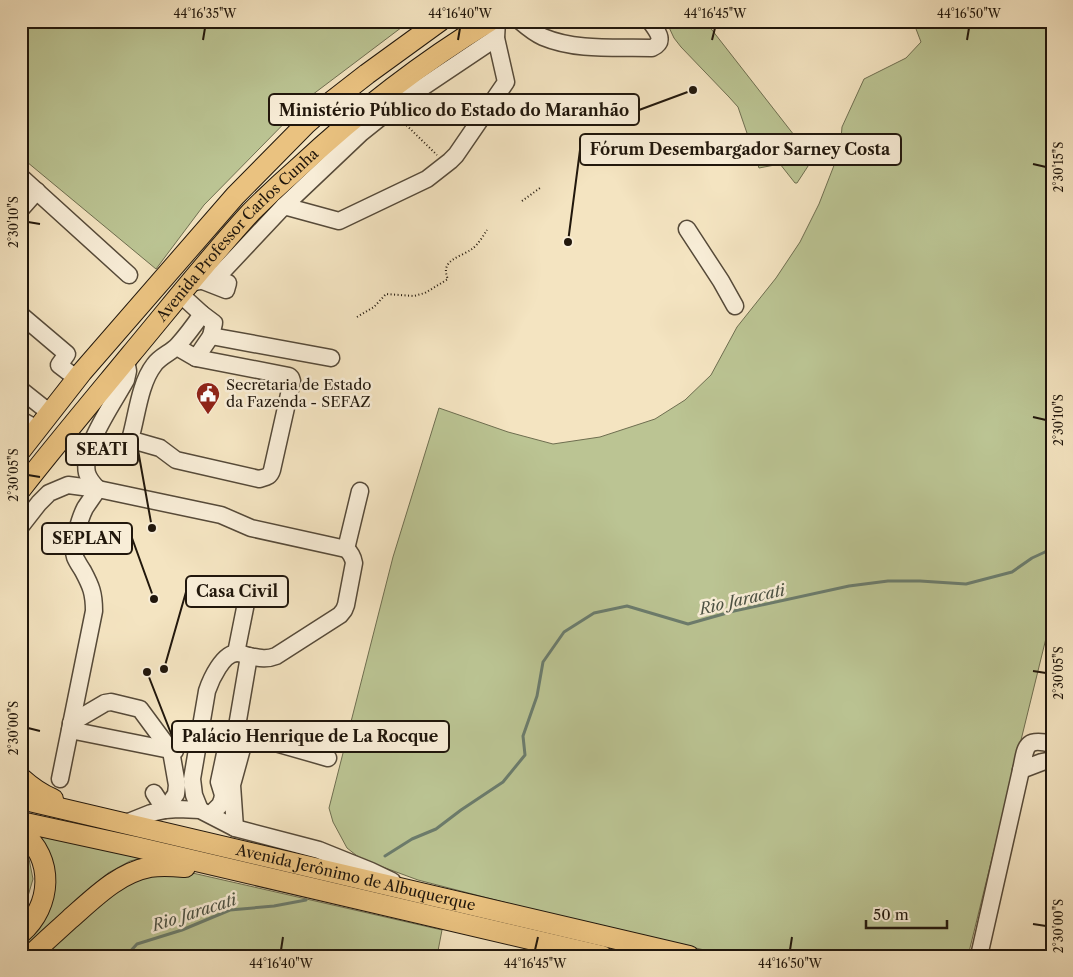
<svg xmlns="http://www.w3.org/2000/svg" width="1073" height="977" font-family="'Libre Caslon Text',serif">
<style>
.green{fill:#bbc493;stroke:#6e6e50}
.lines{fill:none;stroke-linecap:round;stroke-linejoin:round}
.stream{stroke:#6b7c6d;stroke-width:3}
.minor-casing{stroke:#564a39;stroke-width:19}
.major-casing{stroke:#21170c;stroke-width:22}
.path{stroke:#21170c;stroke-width:2;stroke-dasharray:1 2.5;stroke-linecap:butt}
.minor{stroke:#f8edd7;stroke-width:16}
.major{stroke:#eac280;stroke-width:20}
.ticks{fill:none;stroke:#21170c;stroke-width:2}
.labels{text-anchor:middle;stroke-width:5;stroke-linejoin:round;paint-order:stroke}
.street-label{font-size:15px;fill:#21170c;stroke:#f8edd7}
.poi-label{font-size:15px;fill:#21170c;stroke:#f8edd7;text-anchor:start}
.water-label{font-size:16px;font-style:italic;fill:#4c5244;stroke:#f8edd7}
.leader{fill:none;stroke:#21170c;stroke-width:2}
.callout-dot{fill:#21170c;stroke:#f8edd7;stroke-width:2}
.callout{fill:#f8edd7;stroke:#21170c;stroke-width:2}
.callout-label{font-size:16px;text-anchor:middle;font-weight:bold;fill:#21170c}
.neatline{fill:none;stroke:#21170c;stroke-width:2}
.ticks-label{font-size:12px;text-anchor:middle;fill:#21170c}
</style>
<rect width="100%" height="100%" fill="#f4e4c1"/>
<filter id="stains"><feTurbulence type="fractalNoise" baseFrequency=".004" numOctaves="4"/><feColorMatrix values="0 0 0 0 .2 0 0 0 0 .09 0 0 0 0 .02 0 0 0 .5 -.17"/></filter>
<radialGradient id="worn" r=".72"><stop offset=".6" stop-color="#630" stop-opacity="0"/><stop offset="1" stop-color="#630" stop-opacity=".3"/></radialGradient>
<g class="green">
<path d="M 21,21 L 410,21 L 312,95 L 204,205 L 156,269 L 21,157 Z"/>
<path d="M 666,21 L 705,21 L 801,144 C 805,150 806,157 812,160 L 797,183 L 795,183 L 780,164 L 759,168 L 738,107 L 729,97 L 681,47 L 674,38 Z"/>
<path d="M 913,21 L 1052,21 L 1052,626 L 1049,626 L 968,956 L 730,956 L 546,913 L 418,880 L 361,859 L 347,848 L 333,822 L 329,808 L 393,557 L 439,408 L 508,432 L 553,444 L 600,437 L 655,419 L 685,400 L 711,375 L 737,327 L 776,278 L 800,242 L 819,204 L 840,150 L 842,127 L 864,79 L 906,58 L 921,42 Z"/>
<path d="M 64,831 L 154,855 L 130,861 L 108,873 L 92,887 L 21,954 L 21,940 L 38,927 L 34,836 Z"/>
<path d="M 21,848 L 28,854 L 33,879 L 23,913 L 21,915 Z"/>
<path d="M 175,869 L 442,930 L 437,956 L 39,956 L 128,880 Z"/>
</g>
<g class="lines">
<g class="stream">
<path d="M 385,856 L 412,839 L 436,829 L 461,810 L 503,782 L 525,755 L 523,736 L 537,696 L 543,662 L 564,632 L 594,613 L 627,606 L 688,624 L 734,611 L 849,586 L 888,581 L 920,581 L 966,584 L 1012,572 L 1032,558 L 1045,552 L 1052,547"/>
<path d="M 126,956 L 137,944 L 182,930 L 230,910 L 274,906 L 306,900"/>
</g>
<g class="minor-casing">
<g id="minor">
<path d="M 520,21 C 527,27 534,33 543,37 C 576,51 616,47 652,48 C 667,41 656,30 650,21"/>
<path d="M 21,177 L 129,275"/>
<path d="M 284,206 L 361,133 L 396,105 L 496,38"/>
<path d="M 21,209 L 37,191"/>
<path d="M 687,229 L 721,281 L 735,306"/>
<path d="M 203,281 L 226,290 L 228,283"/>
<path d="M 190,283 C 202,281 211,279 221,273 L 284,206 L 339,221 L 427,179 L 450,161 L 456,155 L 506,82 L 496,38 L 497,21"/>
<path d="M 180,294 L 202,314 L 214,323 L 211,336 L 196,358"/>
<path d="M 21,315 L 67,354 L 59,365 L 76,378"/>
<path d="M 211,336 L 331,358"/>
<path d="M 177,347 L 196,358 L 289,376 L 291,378 L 292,381 L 272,470 C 270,477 266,477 259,479 L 176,460 L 160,448 L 132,440 L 131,436 C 137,414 140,383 154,365 C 160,356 171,353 178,345 C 187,335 195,324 202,314"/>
<path d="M 21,390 L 50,413"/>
<path d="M 21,420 L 37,429"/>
<path d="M 98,489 C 93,484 89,480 87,473 C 81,448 114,402 126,380 L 128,371 L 126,360"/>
<path d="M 21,526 L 39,503 L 49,493 L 68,485 L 98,489 L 221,515 L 251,528 L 346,549 C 351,553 353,557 354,563 L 346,605 L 344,610 L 340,615 L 276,656 C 266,660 259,658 249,656 L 236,732"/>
<path d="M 346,549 L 360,491"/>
<path d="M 236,653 L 247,598"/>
<path d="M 71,723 L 105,703 L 111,702 L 140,709 L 171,751 L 177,785 L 176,794 L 165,810 L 154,793"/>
<path d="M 70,730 L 175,751"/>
<path d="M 1052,744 C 1024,737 1026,747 1021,770 L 1042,762 L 1052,760"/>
<path d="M 60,779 L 94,611 C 94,593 91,586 83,571 C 80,566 77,562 75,557 C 71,546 80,518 85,508 C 89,502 94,495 98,489"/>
<path d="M 200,810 L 194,795 L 192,779 L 207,691 C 211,679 223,653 237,653 C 240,653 245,655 249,656"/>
<path d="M 211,814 L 220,805 L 222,800 L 223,795 L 219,782 L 230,730 L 328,758"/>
<path d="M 126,823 L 151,813 L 165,810 L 178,809 L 200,810 L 235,828 L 319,850 L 371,871 L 392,881"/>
<path d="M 235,828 L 232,785 L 246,734"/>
<path d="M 979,956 L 1021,770"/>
</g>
</g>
<g class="major-casing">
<g id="major">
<path d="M 21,450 L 82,372 L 235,196 L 306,124 L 331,102 L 367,74 L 440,21"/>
<path id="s1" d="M 21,489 C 57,443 94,399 131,354 C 171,306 209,258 251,212 C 266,197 282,182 298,168 C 357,113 421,63 490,21"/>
<path d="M 21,778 C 31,787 40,794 53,799"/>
<path id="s2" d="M 21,799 L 689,956"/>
<path d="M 21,822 L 136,847 L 602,956"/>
<path d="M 21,832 C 55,858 52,906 21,933"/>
<path d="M 30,956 C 43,943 57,931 70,919 C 94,898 118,873 150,867 C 162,865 173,866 185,867"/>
</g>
</g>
<g class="path">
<path d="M 399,118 L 437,155"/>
<path d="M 522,201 L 540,188"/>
<path d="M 357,317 L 374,307 L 386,294 L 414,296 L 425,293 L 448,279 C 439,260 461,257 472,249 C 478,245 483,236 487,230"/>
</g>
<use href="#minor" class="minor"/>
<use href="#major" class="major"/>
</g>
<path class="ticks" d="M 203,40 L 205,28M 458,40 L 460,28M 712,40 L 715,28M 967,40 L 969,28M 1033,164 L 1046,167M 28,222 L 40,224M 1033,417 L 1046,420M 28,475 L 40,477M 1033,671 L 1046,673M 28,728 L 40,731M 1033,924 L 1046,926M 281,950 L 283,937M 535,950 L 538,937M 790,950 L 792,937"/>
<defs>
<g id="civic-pin" transform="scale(1.25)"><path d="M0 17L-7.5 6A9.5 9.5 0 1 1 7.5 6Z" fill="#8f2418" stroke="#f8edd7"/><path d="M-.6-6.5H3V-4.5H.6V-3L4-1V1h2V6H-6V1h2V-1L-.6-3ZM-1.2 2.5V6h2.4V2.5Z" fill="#fff"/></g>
</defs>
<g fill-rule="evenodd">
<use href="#civic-pin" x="208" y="394"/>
</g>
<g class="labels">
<g class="street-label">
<text dy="5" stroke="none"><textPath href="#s1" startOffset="334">Avenida Professor Carlos Cunha</textPath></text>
<text dy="5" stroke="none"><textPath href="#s2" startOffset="344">Avenida Jerônimo de Albuquerque</textPath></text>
</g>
<g class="poi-label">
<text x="226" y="390">Secretaria de Estado<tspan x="226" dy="17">da Fazenda - SEFAZ</tspan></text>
</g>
<g class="water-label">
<text transform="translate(742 599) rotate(-13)" y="6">Rio Jaracati</text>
<text transform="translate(194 912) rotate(-18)" y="6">Rio Jaracati</text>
</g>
</g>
<path class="leader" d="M693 90L639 110M568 242L580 150M152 528L138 450M154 599L132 538M164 669L186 592M147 672L172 736"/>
<g class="callout-dot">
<circle cx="693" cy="90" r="5"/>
<circle cx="568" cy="242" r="5"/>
<circle cx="152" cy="528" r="5"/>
<circle cx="154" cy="599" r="5"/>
<circle cx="164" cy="669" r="5"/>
<circle cx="147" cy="672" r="5"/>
</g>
<g class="callout">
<rect x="269" y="94" width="370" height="31" rx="5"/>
<rect x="580" y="134" width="321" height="31" rx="5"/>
<rect x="66" y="434" width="72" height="31" rx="5"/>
<rect x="42" y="523" width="90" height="31" rx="5"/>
<rect x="186" y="576" width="102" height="31" rx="5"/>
<rect x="172" y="721" width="277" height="31" rx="5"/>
</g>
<g class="callout-label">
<text x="454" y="116">Ministério Público do Estado do Maranhão</text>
<text x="740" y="155">Fórum Desembargador Sarney Costa</text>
<text x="102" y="455">SEATI</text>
<text x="87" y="544">SEPLAN</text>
<text x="237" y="597">Casa Civil</text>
<text x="310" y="742">Palácio Henrique de La Rocque</text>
</g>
<rect width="1073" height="977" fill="none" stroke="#f4e4c1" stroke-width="55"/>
<path d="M866 920v8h81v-8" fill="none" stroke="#21170c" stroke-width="2.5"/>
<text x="873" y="920" font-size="15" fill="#21170c" stroke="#f8edd7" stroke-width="4" paint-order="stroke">50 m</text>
<rect x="28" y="28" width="1018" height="922" class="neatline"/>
<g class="ticks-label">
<text x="205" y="18">44°16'35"W</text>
<text x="460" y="18">44°16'40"W</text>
<text x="715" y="18">44°16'45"W</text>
<text x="969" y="18">44°16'50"W</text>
<text transform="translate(1059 167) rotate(-90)" y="4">2°30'15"S</text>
<text transform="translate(14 222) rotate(-90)" y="4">2°30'10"S</text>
<text transform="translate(1059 420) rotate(-90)" y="4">2°30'10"S</text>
<text transform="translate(14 475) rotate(-90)" y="4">2°30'05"S</text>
<text transform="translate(1059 673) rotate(-90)" y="4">2°30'05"S</text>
<text transform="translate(14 728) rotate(-90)" y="4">2°30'00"S</text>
<text transform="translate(1059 926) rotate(-90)" y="4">2°30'00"S</text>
<text x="281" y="968">44°16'40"W</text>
<text x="535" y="968">44°16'45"W</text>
<text x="790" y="968">44°16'50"W</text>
</g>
<rect width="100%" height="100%" filter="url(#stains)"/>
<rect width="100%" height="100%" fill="url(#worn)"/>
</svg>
